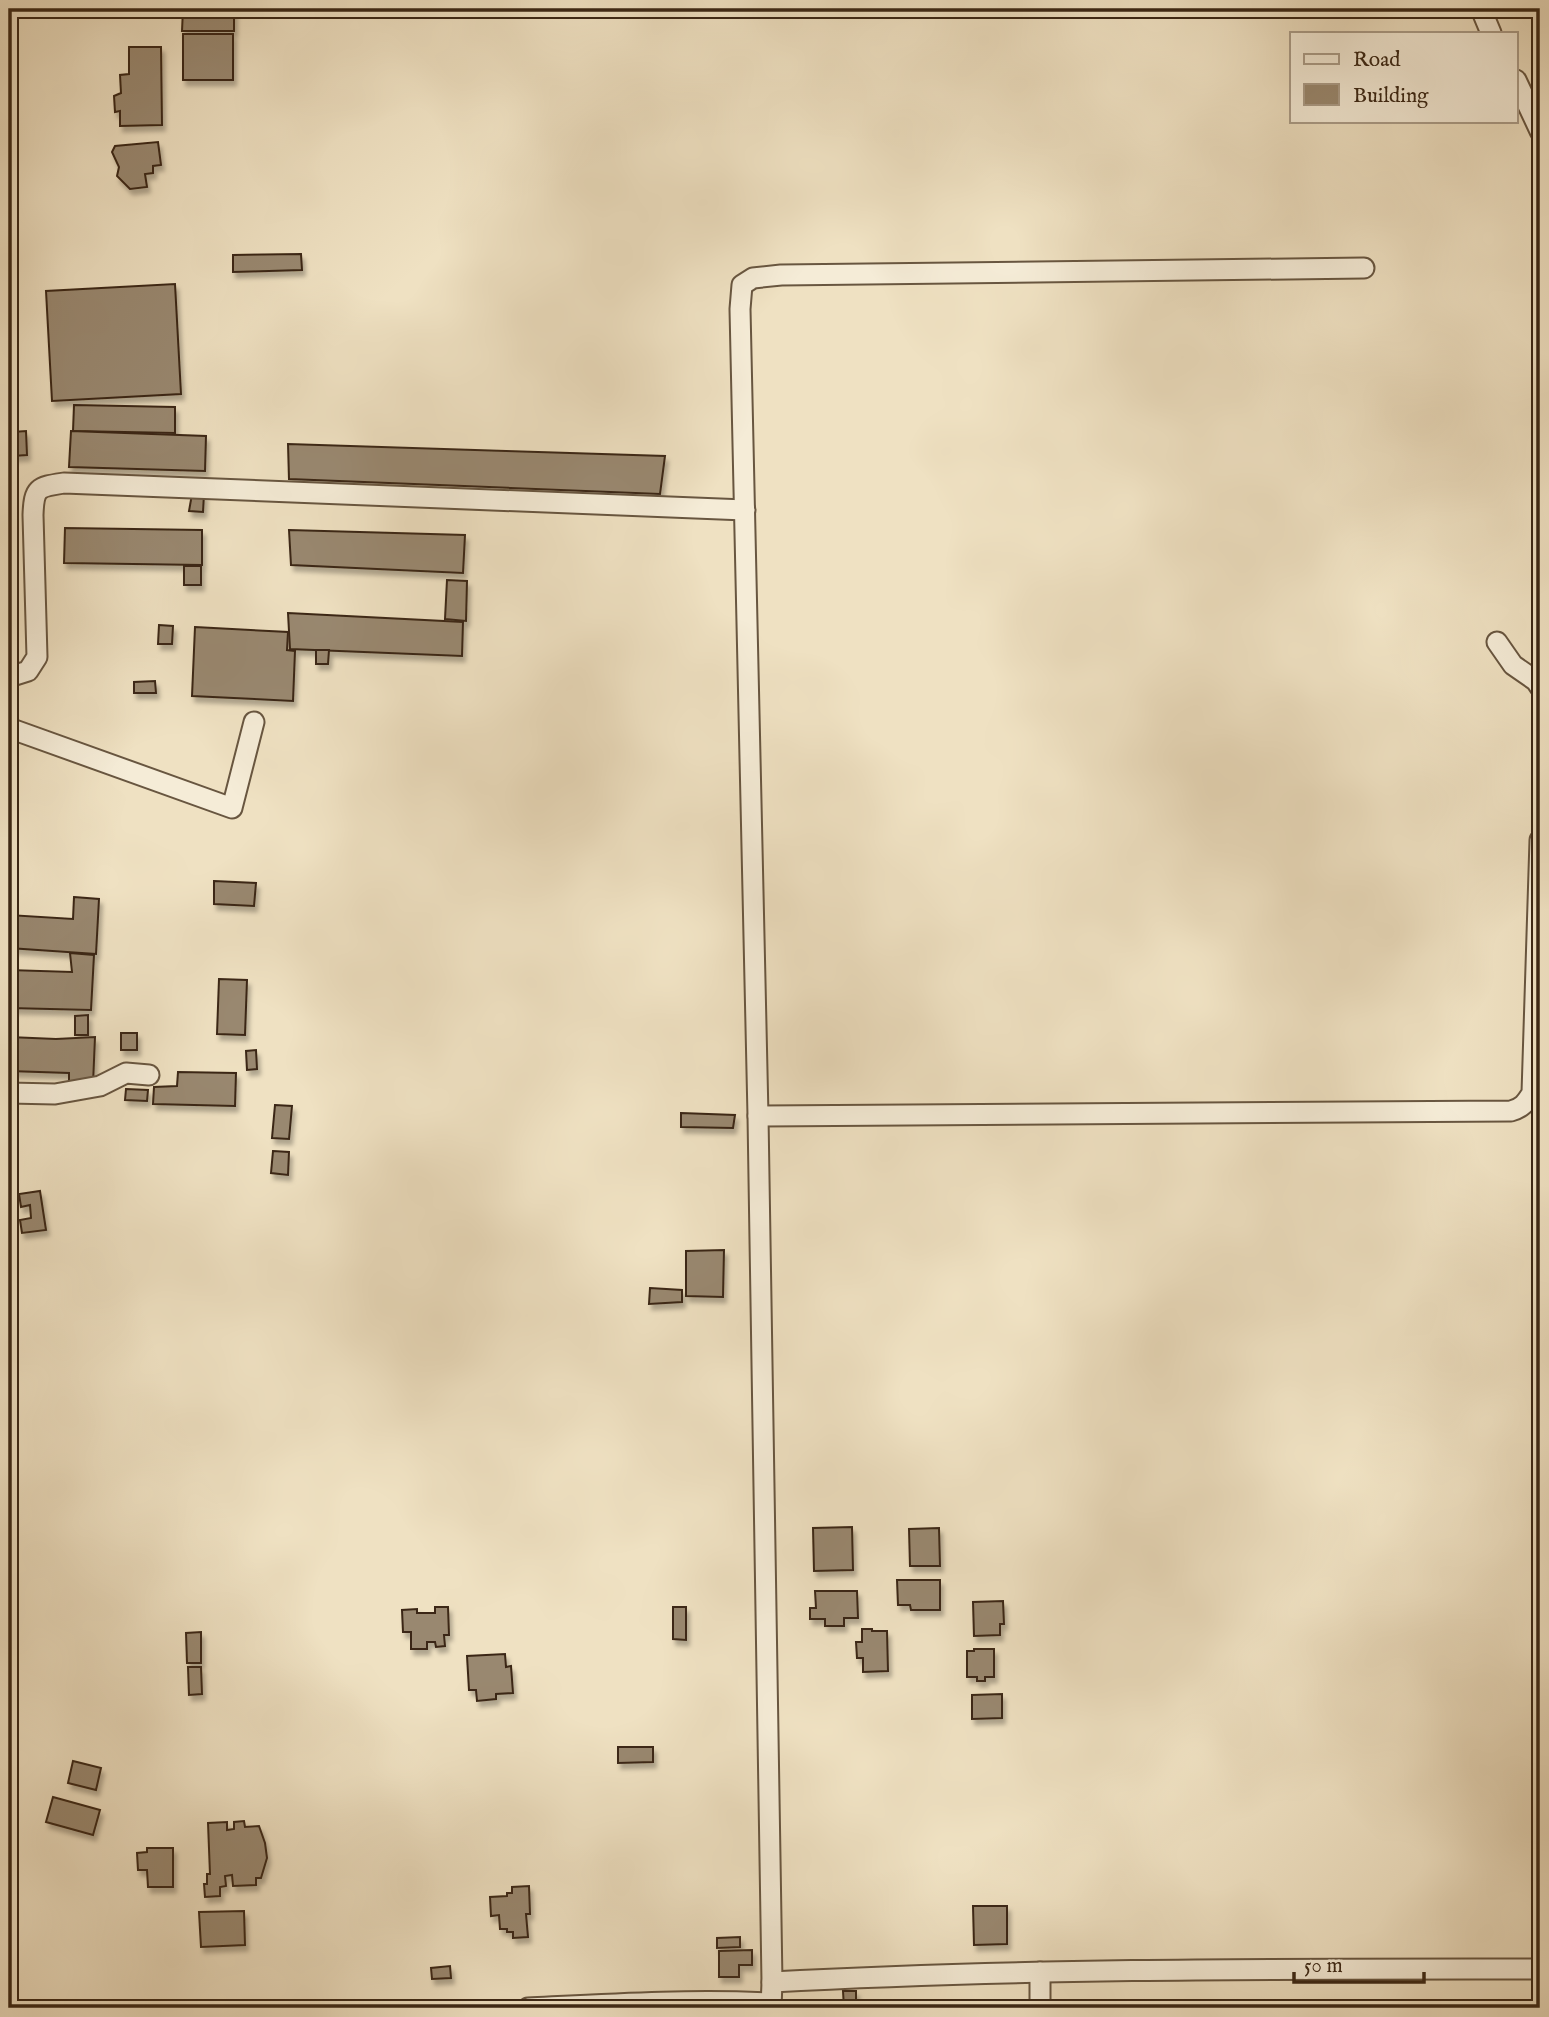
<svg xmlns="http://www.w3.org/2000/svg" width="1549" height="2017" font-family="'IM FELL English',serif">
<style>
.building{fill:#99886f;stroke:#3b2715;stroke-width:2;filter:url(#shadow)}
.lines{fill:none;stroke-linecap:round;stroke-linejoin:round}
.minor-casing{stroke:#685640;stroke-width:23}
.minor{stroke:#f5ecd7;stroke-width:19}
</style>
<defs>
<filter id="shadow"><feDropShadow dx="3" dy="5.5" stdDeviation="2" flood-color="#0004"/></filter>
</defs>
<rect width="100%" height="100%" fill="#efe1c2"/>
<filter id="stains"><feTurbulence type="fractalNoise" baseFrequency=".00286" numOctaves="4"/><feColorMatrix values="0 0 0 0 .2 0 0 0 0 .09 0 0 0 0 .02 0 0 0 .5 -.17"/></filter>
<radialGradient id="worn" r=".72"><stop offset=".6" stop-color="#630" stop-opacity="0"/><stop offset="1" stop-color="#630" stop-opacity=".3"/></radialGradient>
<g class="building">
<path d="M 183,9 L 234,9 L 234,31 L 182,31 Z"/>
<rect x="183" y="34" width="50" height="46"/>
<path d="M 129,47 L 161,47 L 162,125 L 120,126 L 120,111 L 115,112 L 114,96 L 121,93 L 120,75 L 129,74 Z"/>
<path d="M 158,142 L 161,165 L 153,166 L 153,173 L 145,174 L 147,187 L 130,189 L 117,176 L 119,167 L 112,152 L 115,146 Z"/>
<path d="M 301,254 L 302,270 L 233,272 L 233,255 Z"/>
<path d="M 175,284 L 181,394 L 52,401 L 46,291 Z"/>
<path d="M 74,405 L 175,407 L 175,433 L 73,431 Z"/>
<path d="M 26,431 L 27,455 L 13,456 L 12,432 Z"/>
<path d="M 71,431 L 206,436 L 205,471 L 69,467 Z"/>
<path d="M 288,444 L 665,456 L 660,494 L 289,479 Z"/>
<path d="M 192,494 L 204,494 L 203,512 L 189,511 Z"/>
<path d="M 65,528 L 202,530 L 202,565 L 64,563 Z"/>
<path d="M 289,530 L 465,535 L 463,573 L 291,565 Z"/>
<rect x="184" y="566" width="17" height="19"/>
<path d="M 447,580 L 467,581 L 466,621 L 445,619 Z"/>
<path d="M 288,613 L 463,622 L 462,656 L 290,649 Z"/>
<path d="M 159,625 L 173,626 L 172,644 L 158,644 Z"/>
<path d="M 195,627 L 288,632 L 287,650 L 295,651 L 293,701 L 192,696 Z"/>
<path d="M 316,650 L 329,650 L 328,664 L 316,664 Z"/>
<path d="M 155,681 L 156,693 L 134,693 L 134,682 Z"/>
<path d="M 214,881 L 256,883 L 254,906 L 214,904 Z"/>
<path d="M 74,897 L 99,899 L 96,954 L 9,948 L 9,915 L 73,919 Z"/>
<path d="M 70,953 L 94,955 L 91,1010 L 9,1008 L 9,970 L 72,972 Z"/>
<path d="M 219,979 L 247,980 L 245,1035 L 217,1034 Z"/>
<path d="M 88,1015 L 88,1035 L 75,1035 L 75,1016 Z"/>
<rect x="121" y="1033" width="16" height="17"/>
<path d="M 9,1037 L 56,1039 L 95,1037 L 93,1084 L 69,1086 L 69,1073 L 9,1071 Z"/>
<path d="M 256,1050 L 257,1069 L 247,1070 L 246,1051 Z"/>
<path d="M 178,1072 L 236,1073 L 235,1106 L 153,1104 L 154,1087 L 177,1086 Z"/>
<path d="M 126,1089 L 148,1090 L 147,1101 L 125,1100 Z"/>
<path d="M 275,1105 L 292,1106 L 289,1139 L 272,1138 Z"/>
<path d="M 681,1113 L 735,1115 L 733,1128 L 681,1127 Z"/>
<path d="M 273,1151 L 289,1152 L 288,1175 L 271,1173 Z"/>
<path d="M 40,1191 L 46,1230 L 22,1233 L 20,1220 L 31,1218 L 30,1205 L 21,1207 L 19,1194 Z"/>
<path d="M 724,1250 L 723,1297 L 686,1296 L 686,1251 Z"/>
<path d="M 650,1288 L 682,1290 L 682,1302 L 649,1304 Z"/>
<path d="M 852,1527 L 853,1570 L 814,1571 L 813,1528 Z"/>
<path d="M 939,1528 L 940,1566 L 910,1566 L 909,1529 Z"/>
<path d="M 897,1580 L 940,1580 L 940,1610 L 911,1610 L 910,1605 L 898,1605 Z"/>
<path d="M 815,1591 L 857,1591 L 858,1618 L 844,1618 L 844,1626 L 825,1626 L 825,1619 L 810,1619 L 810,1608 L 816,1608 Z"/>
<path d="M 1003,1601 L 1004,1624 L 1000,1624 L 1000,1635 L 974,1636 L 973,1602 Z"/>
<path d="M 435,1607 L 448,1607 L 449,1635 L 444,1635 L 445,1646 L 436,1647 L 435,1642 L 427,1642 L 427,1649 L 411,1649 L 411,1632 L 403,1632 L 402,1610 L 417,1609 L 417,1613 L 435,1613 Z"/>
<path d="M 673,1607 L 686,1607 L 686,1640 L 673,1639 Z"/>
<path d="M 862,1629 L 872,1629 L 872,1631 L 887,1631 L 888,1671 L 863,1672 L 863,1658 L 857,1658 L 856,1642 L 862,1642 Z"/>
<path d="M 201,1632 L 201,1663 L 187,1663 L 186,1633 Z"/>
<path d="M 974,1649 L 994,1649 L 994,1677 L 985,1677 L 985,1681 L 977,1681 L 977,1677 L 967,1677 L 967,1651 L 974,1651 Z"/>
<path d="M 505,1654 L 506,1667 L 511,1666 L 513,1693 L 496,1694 L 496,1699 L 477,1701 L 476,1690 L 469,1690 L 467,1656 Z"/>
<path d="M 188,1667 L 201,1667 L 202,1694 L 189,1695 Z"/>
<path d="M 1002,1694 L 1002,1718 L 972,1719 L 972,1695 Z"/>
<path d="M 618,1747 L 653,1747 L 653,1762 L 618,1763 Z"/>
<path d="M 73,1761 L 101,1768 L 96,1790 L 68,1783 Z"/>
<path d="M 53,1797 L 100,1810 L 93,1835 L 46,1822 Z"/>
<path d="M 244,1821 L 245,1827 L 259,1826 L 265,1843 L 267,1858 L 261,1878 L 256,1878 L 256,1885 L 233,1886 L 232,1875 L 225,1876 L 226,1886 L 220,1887 L 220,1896 L 205,1897 L 204,1884 L 207,1884 L 207,1874 L 210,1874 L 208,1823 L 227,1822 L 227,1830 L 234,1829 L 234,1822 Z"/>
<path d="M 147,1848 L 173,1848 L 173,1887 L 148,1887 L 147,1870 L 138,1870 L 137,1853 L 147,1852 Z"/>
<path d="M 529,1886 L 530,1914 L 526,1914 L 528,1937 L 513,1938 L 513,1932 L 507,1932 L 507,1929 L 500,1929 L 499,1915 L 491,1916 L 490,1897 L 507,1896 L 507,1893 L 512,1893 L 512,1887 Z"/>
<path d="M 973,1906 L 1007,1906 L 1007,1944 L 974,1945 Z"/>
<path d="M 244,1911 L 245,1945 L 201,1947 L 199,1912 Z"/>
<path d="M 740,1937 L 740,1947 L 717,1948 L 717,1938 Z"/>
<path d="M 752,1950 L 752,1965 L 739,1965 L 739,1977 L 719,1977 L 719,1951 Z"/>
<path d="M 450,1966 L 451,1978 L 432,1979 L 431,1968 Z"/>
<path d="M 843,1991 L 856,1991 L 856,2008 L 844,2008 Z"/>
<rect x="875" y="2000" width="28" height="8"/>
</g>
<g class="lines">
<g class="minor-casing">
<g id="minor">
<path d="M 1481,9 L 1491,33"/>
<path d="M 1516,80 L 1540,131"/>
<path d="M 1497,642 L 1513,665 L 1536,681 L 1540,687"/>
<path d="M 9,677 L 28,671 L 37,657 L 33,515 C 34,487 38,487 64,483 L 745,510"/>
<path d="M 9,728 L 232,808 L 254,722"/>
<path d="M 9,1093 L 55,1094 L 100,1086 L 126,1073 L 149,1075"/>
<path d="M 758,1116 L 1511,1111 C 1522,1108 1526,1103 1532,1093 L 1540,840"/>
<path d="M 1040,1972 L 1040,2008"/>
<path d="M 772,1982 C 1028,1968 1284,1969 1540,1969"/>
<path d="M 528,2008 C 609,2004 690,1999 771,2003"/>
<path d="M 771,2008 L 772,1982 L 758,1116 L 740,309 L 742,285 L 753,278 L 781,275 L 1364,268"/>
</g>
</g>
<use href="#minor" class="minor"/>
</g>
<rect width="1549" height="2017" fill="none" stroke="#efe1c2" stroke-width="35"/>
<rect x="10" y="10" width="1528" height="1996" fill="none" stroke="#3b2715" stroke-width="3.5"/>
<rect x="18" y="18" width="1514" height="1982" fill="none" stroke="#3b2715" stroke-width="2"/>
<rect x="1290" y="32" width="228" height="91" fill="#f5ecd7" stroke="#ab9d89" stroke-width="2"/>
<rect x="1304" y="54" width="35" height="10" fill="#f5ecd7" stroke="#ab9d89" stroke-width="2"/>
<text x="1353" y="66" font-size="21" fill="#3b2715">Road</text>
<rect x="1304" y="84" width="35" height="21" fill="#99886f" stroke="#ab9d89" stroke-width="2"/>
<text x="1353" y="102" font-size="21" fill="#3b2715">Building</text>
<path d="M1294 1972v10h130v-10" fill="none" stroke="#3b2715" stroke-width="3.5"/>
<text x="1304" y="1972" font-size="21" fill="#3b2715" stroke="#f5ecd7" stroke-width="5" paint-order="stroke">50 m</text>
<rect width="100%" height="100%" filter="url(#stains)"/>
<rect width="100%" height="100%" fill="url(#worn)"/>
</svg>
